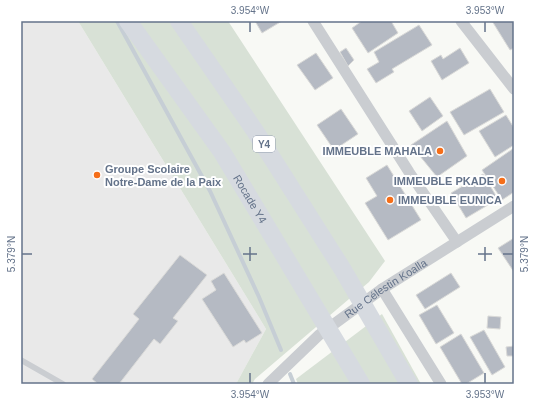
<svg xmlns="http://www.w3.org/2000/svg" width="535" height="405" font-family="Helvetica,sans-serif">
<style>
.built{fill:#e9e9e9}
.green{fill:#d8e1d6}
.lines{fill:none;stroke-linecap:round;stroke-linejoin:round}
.stream{stroke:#c6ced5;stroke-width:4}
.building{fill:#b5bac3;stroke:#dadad8}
.service{stroke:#cacdd1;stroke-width:5.5}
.minor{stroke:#cacdd1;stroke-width:11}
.trunk{stroke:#d6dae0;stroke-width:18}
.ticks{fill:none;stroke:#64738a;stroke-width:1.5}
.poi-dot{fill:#f56e19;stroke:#fff;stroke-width:1.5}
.labels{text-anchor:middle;stroke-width:4;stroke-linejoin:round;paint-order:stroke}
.shield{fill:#fff;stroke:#929dad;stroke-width:1}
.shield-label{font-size:10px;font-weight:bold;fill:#64738a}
.poi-label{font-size:11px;font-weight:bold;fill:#64738a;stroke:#fff;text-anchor:end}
.street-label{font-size:11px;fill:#64738a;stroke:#fff}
.neatline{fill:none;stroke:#64738a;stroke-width:1.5}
.ticks-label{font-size:10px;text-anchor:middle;fill:#64738a}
</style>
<rect width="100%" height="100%" fill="#f8f9f5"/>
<path class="built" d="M 21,21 L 78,21 L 266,329 L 236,384 L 21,384 Z"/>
<g class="green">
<path d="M 78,21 L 228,21 L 385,261 L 369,282 L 255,379 L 252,384 L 236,384 L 266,329 Z"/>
<path d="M 382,314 L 421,384 L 298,384 L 296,379 Z"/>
</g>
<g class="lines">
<g class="stream">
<path d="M 117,21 L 210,191 L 259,297 L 281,350"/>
<path d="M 290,374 L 294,384"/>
</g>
</g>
<g class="building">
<path d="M 255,21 L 282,21 L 262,33 Z"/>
<path d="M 362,21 L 391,21 L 398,33 L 368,53 L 352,28 Z"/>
<path d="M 492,21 L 514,21 L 514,48 L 510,50 Z"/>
<path d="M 419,25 L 432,45 L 392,69 L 394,72 L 376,83 L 367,69 L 379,62 L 374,52 Z"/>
<path d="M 346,48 L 354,60 L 348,66 L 340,52 Z"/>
<path d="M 460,48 L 469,63 L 442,80 L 431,61 L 441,55 L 443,59 Z"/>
<path d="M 316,53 L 333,78 L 315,90 L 297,65 Z"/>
<path d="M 490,89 L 504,112 L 464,135 L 450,112 Z"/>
<path d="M 430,97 L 443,116 L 422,131 L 409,111 Z"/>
<path d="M 341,109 L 358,134 L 334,150 L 317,125 Z"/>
<path d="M 506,115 L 514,128 L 514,145 L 495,157 L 479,131 Z"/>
<path d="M 447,121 L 467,156 L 437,177 L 411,145 Z"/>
<path d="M 514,148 L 514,192 L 502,200 L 482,170 Z"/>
<path d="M 387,165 L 421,220 L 388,240 L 365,203 L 377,196 L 366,178 Z"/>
<path d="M 483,174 L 498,199 L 466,218 L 451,193 Z"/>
<path d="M 514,238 L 514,272 L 498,248 Z"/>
<path d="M 180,255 L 207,275 L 173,318 L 178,321 L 160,344 L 154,339 L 119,384 L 98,384 L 92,379 L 139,319 L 133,314 Z"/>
<path d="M 224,273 L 262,333 L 246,343 L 244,340 L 233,347 L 202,299 L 216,290 L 211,281 Z"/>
<path d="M 451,273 L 460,287 L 425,309 L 416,295 Z"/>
<path d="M 437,305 L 454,333 L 436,344 L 419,315 Z"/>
<path d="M 488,316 L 501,317 L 500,329 L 487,328 Z"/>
<path d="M 484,330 L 505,367 L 492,375 L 470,337 Z"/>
<path d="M 461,334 L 484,373 L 466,384 L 462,384 L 440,347 Z"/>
<path d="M 514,346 L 514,356 L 507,356 L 506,347 Z"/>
</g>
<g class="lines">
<path class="service" d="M 21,360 L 63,384"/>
<g class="minor">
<path d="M 313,21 L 409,172 L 457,242"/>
<path d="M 461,21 L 514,89"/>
<path d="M 382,289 L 441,384"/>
<path id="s1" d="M 268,384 L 319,335 L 382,289 L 514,206"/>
</g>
<g class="trunk">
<path id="s2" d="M 128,21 L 222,152 L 361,384"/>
<path d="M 179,21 L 255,131 L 343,270 L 409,384"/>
</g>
</g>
<path class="ticks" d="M 250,22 L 250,32M 485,22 L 485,32M 250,247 L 250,261M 485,247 L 485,261M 22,254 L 32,254M 243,254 L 257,254M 478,254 L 492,254M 503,254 L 513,254M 250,373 L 250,383M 485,373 L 485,383"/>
<g class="poi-dot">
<circle cx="440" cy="151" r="4"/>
<circle cx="97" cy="175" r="4"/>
<circle cx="502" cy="181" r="4"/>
<circle cx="390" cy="200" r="4"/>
</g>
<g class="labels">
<rect class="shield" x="253" y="136" width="22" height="16" rx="3"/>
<g class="shield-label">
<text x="264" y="148">Y4</text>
</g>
<g class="poi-label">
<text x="432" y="155">IMMEUBLE MAHALA</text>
<text x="105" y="173" text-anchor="start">Groupe Scolaire<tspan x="105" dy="13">Notre-Dame de la Paix</tspan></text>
<text x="494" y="185">IMMEUBLE PKADE</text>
<text x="398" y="204" text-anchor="start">IMMEUBLE EUNICA</text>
</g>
<g class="street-label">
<text dy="4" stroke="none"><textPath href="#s2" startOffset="216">Rocade Y4</textPath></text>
<text dy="4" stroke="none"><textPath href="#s1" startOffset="152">Rue Célestin Koalla</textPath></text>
</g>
</g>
<rect width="535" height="405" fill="none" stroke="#ffffff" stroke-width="44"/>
<rect x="22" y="22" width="491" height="361" class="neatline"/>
<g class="ticks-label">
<text x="250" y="14">3.954°W</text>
<text x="485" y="14">3.953°W</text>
<text transform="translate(11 254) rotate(-90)" y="4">5.379°N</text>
<text transform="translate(524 254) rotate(-90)" y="4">5.379°N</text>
<text x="250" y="398">3.954°W</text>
<text x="485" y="398">3.953°W</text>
</g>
</svg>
